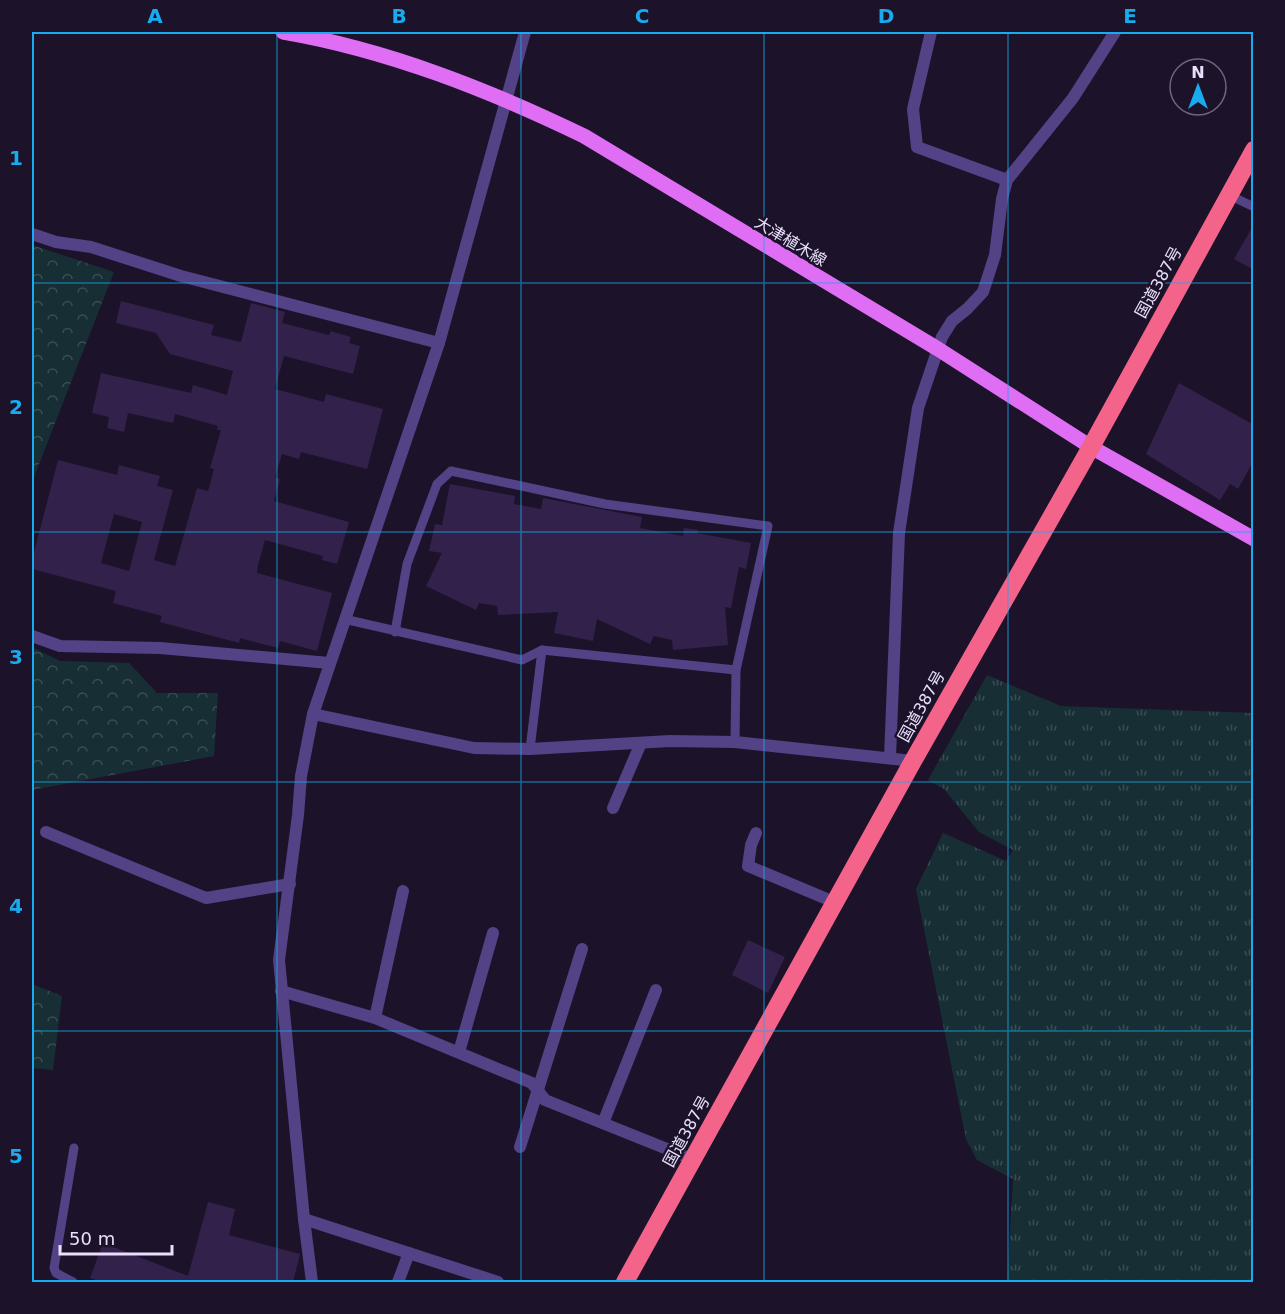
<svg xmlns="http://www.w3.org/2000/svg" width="1285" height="1314" font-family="'DejaVu Sans','Noto Sans JP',sans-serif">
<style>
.grass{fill:url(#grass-tufts)}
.forest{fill:url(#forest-crowns)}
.building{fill:#32214a;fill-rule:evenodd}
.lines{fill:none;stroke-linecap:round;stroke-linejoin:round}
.lane{stroke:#534286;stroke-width:9}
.street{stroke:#534286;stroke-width:12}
.primary{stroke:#df6ef5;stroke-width:15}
.highway{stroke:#f46389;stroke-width:18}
.grid{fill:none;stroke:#19abef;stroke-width:1.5;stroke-opacity:0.55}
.labels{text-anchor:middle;stroke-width:5;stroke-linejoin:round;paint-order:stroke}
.street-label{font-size:16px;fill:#e9dffd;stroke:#1c132a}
.neatline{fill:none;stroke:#19abef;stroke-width:2}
.grid-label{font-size:20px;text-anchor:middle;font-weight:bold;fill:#19abef}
</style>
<defs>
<pattern id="grass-tufts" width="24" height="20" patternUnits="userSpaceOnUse" patternTransform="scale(1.5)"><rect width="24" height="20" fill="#172f34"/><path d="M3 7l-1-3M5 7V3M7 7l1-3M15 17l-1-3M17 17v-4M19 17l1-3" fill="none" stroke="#394d52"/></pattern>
<pattern id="forest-crowns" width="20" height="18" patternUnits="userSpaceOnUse" patternTransform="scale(1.5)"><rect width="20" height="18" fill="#172f34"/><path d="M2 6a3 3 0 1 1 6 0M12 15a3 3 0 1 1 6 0" fill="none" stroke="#394d52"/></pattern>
</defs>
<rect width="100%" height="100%" fill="#1c132a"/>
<path class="grass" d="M 987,675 L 1061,706 L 1253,713 L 1253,1282 L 1007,1282 L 1013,1179 L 977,1160 L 966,1139 L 916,889 L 943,833 L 1006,861 L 1013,850 L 979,832 L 944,789 L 928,780 Z"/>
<g class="forest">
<path d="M 32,245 L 114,272 L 32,482 Z"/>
<path d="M 32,647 L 60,661 L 129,663 L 157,693 L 218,693 L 214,756 L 32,790 Z"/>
<path d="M 32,984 L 62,996 L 53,1070 L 32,1068 Z"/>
</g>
<g class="building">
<path d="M 1254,224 L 1254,270 L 1234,259 Z"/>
<path d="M 121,301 L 214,325 L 211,335 L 241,342 L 251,303 L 285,312 L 282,323 L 329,335 L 331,331 L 351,337 L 349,343 L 360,346 L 353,374 L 284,356 L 275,389 L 324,402 L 326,394 L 383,409 L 367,469 L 301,452 L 299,459 L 282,454 L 275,477 L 280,479 L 274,501 L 349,522 L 337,564 L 322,560 L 323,556 L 265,540 L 258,565 L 257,573 L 332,593 L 317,651 L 280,641 L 278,648 L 240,638 L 239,643 L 160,622 L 162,616 L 113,603 L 116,591 L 32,569 L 32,560 L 58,460 L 117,475 L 119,465 L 160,476 L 157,486 L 173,490 L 154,560 L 175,566 L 197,488 L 208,491 L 214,469 L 210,468 L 221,430 L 217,430 L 218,426 L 175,414 L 173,423 L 128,413 L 124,432 L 107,428 L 109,417 L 92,413 L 101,373 L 191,393 L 193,385 L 227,395 L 233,371 L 170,354 L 156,333 L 116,323 ZM 114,514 L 142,522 L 129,571 L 101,563 Z"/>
<path d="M 1179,383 L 1254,425 L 1254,460 L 1238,489 L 1230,484 L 1220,500 L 1146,454 Z"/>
<path d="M 450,484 L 515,496 L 514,504 L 541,509 L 543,498 L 642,517 L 640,528 L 683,536 L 684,528 L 698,530 L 697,533 L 751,543 L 746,569 L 739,567 L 731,608 L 725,607 L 728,645 L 673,650 L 672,640 L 654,636 L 650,644 L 597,619 L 593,641 L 554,633 L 558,612 L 498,615 L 497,606 L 479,603 L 476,610 L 426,586 L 442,553 L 429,551 L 435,524 L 442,525 Z"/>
<path d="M 748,940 L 785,957 L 768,993 L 732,975 Z"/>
<path d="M 208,1202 L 235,1209 L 229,1235 L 300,1254 L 293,1282 L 102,1282 L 90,1278 L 103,1243 L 188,1276 Z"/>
</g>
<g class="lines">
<g class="lane">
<path d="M 1229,195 L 1254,207"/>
<path d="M 344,619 L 522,660 L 542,650 L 736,670"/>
<path d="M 395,632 L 407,564 L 437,484 L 451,471 L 605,504 L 768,526 L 736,670 L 735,742"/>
<path d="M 530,749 L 542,650"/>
<path d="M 73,1282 L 56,1273 L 54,1268 L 74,1148"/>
</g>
<g class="street">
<path d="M 931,32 L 913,109 L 917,147 L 1007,180"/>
<path d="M 32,234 L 56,242 L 91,247 L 181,276 L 439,343"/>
<path d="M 32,636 L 60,646 L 160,648 L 329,663"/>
<path d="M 313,714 L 474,748 L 530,749 L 670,741 L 735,742 L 913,761"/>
<path d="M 890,757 L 899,533 L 918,408 L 942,337 L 952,321 L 967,309 L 983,292 L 995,255 L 1002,199 L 1007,180 L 1073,98 L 1115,32"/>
<path d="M 613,808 L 641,743"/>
<path d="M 46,832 L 206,898 L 290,884"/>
<path d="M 756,833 L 751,845 L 748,866 L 834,902"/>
<path d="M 281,991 L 375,1018 L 532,1083 L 545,1100 L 692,1159"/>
<path d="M 375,1018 L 403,891"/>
<path d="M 459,1052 L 493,933"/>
<path d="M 603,1123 L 656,990"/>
<path d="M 520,1147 L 582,949"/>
<path d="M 304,1219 L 498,1282"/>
<path d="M 312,1282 L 304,1219 L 279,960 L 298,815 L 301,776 L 313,714 L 439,343 L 525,32"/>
<path d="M 398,1282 L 409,1253"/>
</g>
<path class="primary" d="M 283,32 C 388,50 489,90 584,136 L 938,349 L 1091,447 L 1254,539"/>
<path class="highway" d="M 625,1282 L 913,761 L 1091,447 L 1254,150"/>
</g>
<path class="grid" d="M 277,32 L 277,1282M 521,32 L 521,1282M 764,32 L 764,1282M 1008,32 L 1008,1282M 32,283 L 1254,283M 32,532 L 1254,532M 32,782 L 1254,782M 32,1031 L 1254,1031"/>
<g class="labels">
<g class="street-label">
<text transform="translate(791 241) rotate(31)" y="6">大津植木線</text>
<text transform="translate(1158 282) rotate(-61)" y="6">国道387号</text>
<text transform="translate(921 706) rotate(-61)" y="6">国道387号</text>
<text transform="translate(686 1131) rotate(-61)" y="6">国道387号</text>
</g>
</g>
<rect width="1285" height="1314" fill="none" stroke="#1c132a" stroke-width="66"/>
<g transform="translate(1198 87)"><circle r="28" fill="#1c132a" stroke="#6e657e" stroke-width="1.5"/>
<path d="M0-4.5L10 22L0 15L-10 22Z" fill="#19abef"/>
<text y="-9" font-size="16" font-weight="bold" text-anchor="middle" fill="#e9dffd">N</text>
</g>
<path d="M60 1245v9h112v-9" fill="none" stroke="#e9dffd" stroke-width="3"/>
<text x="69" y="1245" font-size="18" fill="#e9dffd" stroke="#1c132a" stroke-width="4.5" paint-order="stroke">50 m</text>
<rect x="33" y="33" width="1219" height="1248" class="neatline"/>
<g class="grid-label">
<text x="155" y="23">A</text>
<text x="399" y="23">B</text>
<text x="642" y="23">C</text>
<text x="886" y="23">D</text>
<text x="1130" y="23">E</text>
<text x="16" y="165">1</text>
<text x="16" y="414">2</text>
<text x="16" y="664">3</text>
<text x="16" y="913">4</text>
<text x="16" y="1163">5</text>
</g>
</svg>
